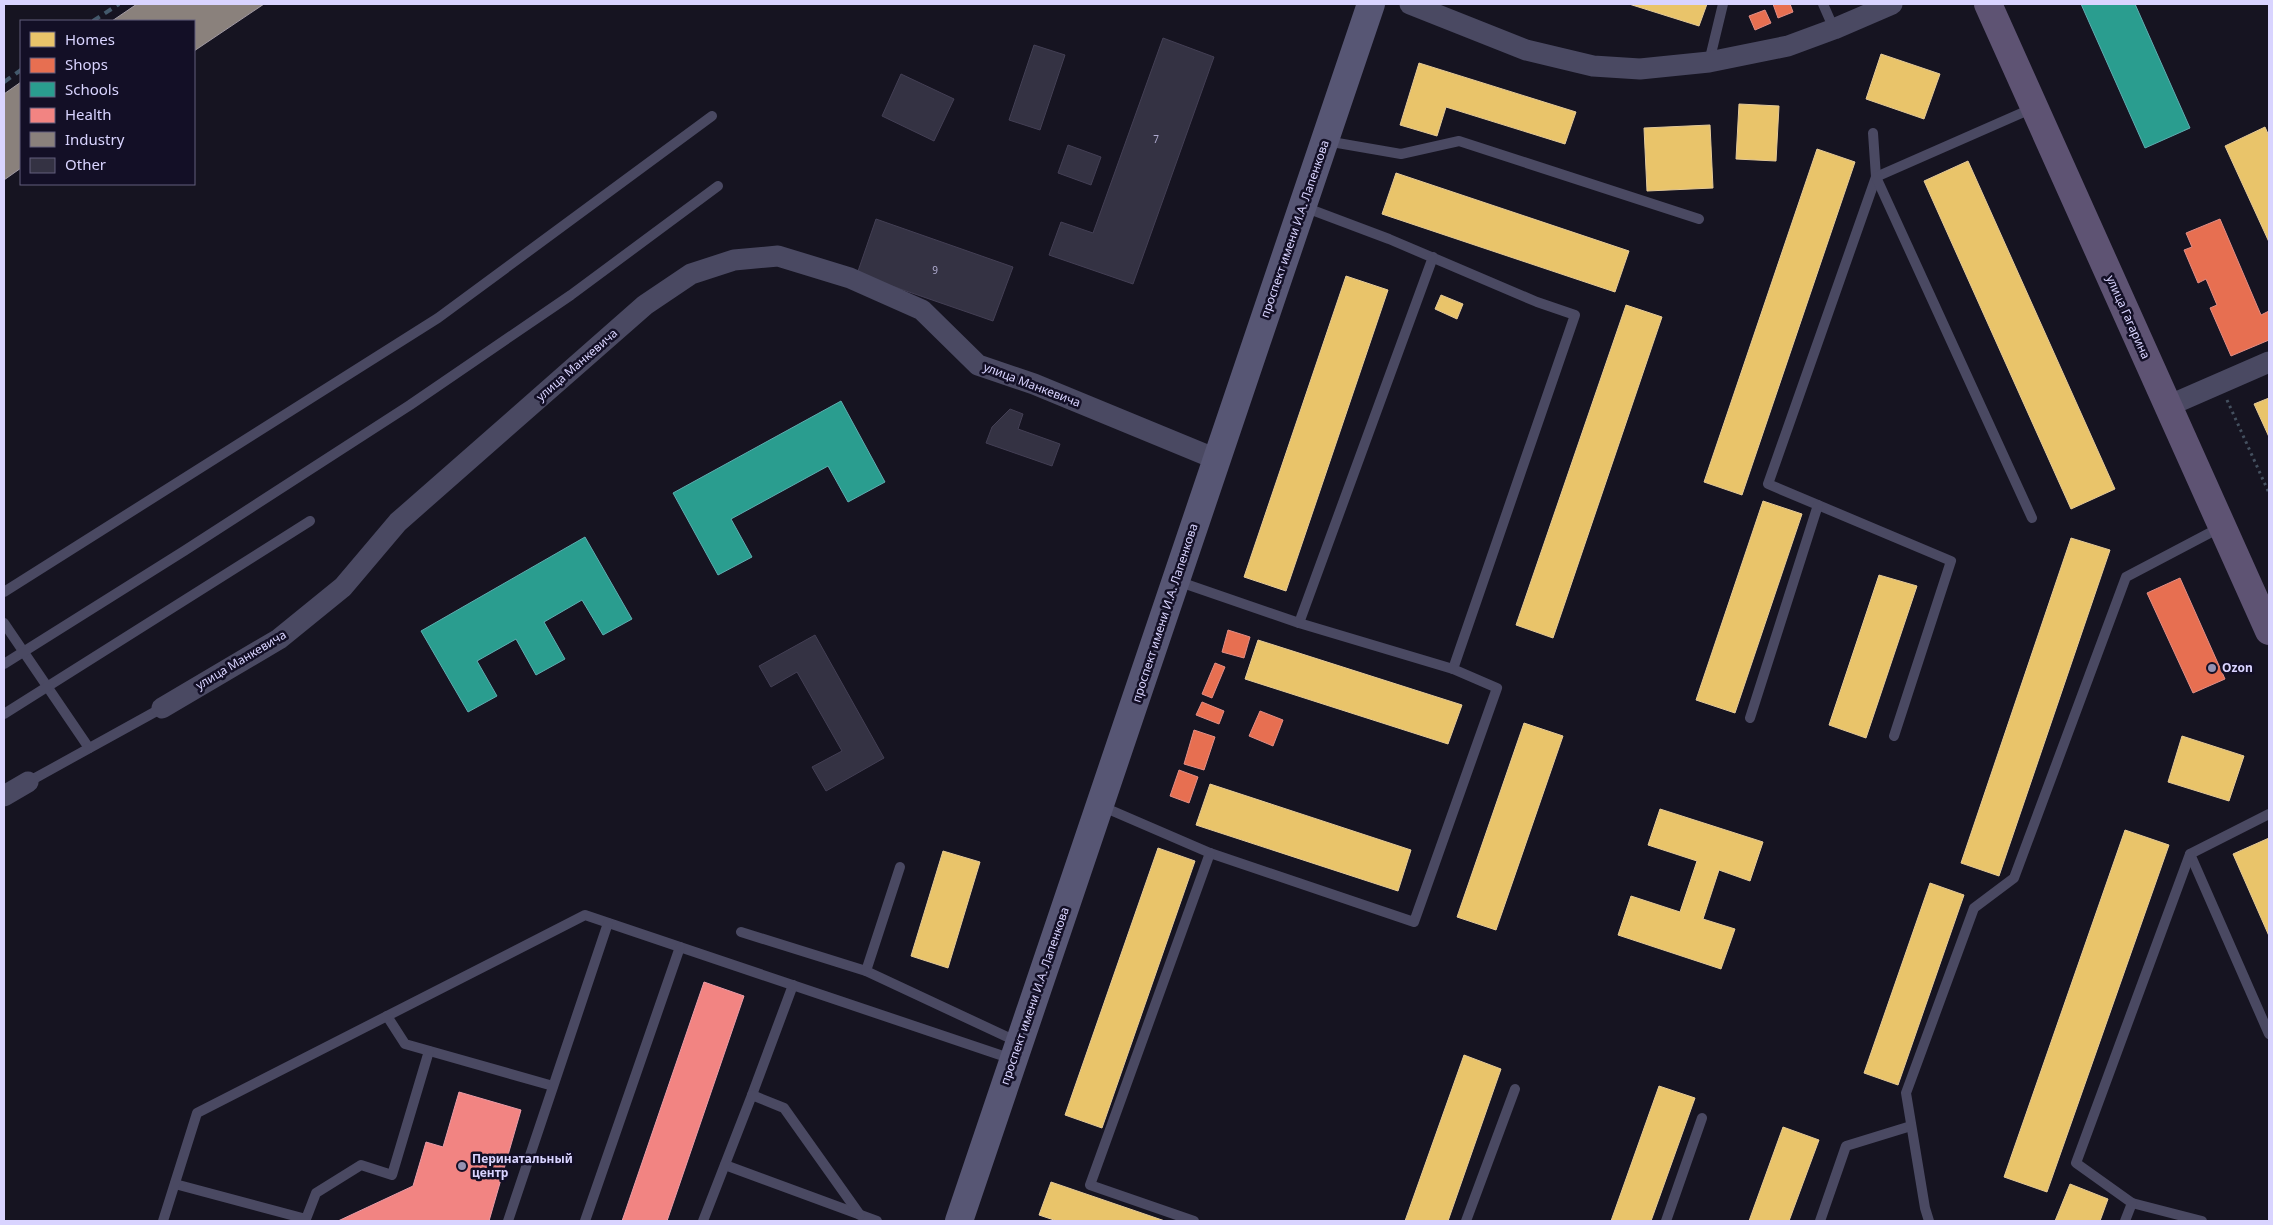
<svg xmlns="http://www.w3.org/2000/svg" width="2273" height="1225" font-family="'Noto Sans',sans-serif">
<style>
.homes{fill:#e9c46a;stroke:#e4c997}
.shops{fill:#e76f51;stroke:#e38d85}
.schools{fill:#2a9d8f;stroke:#5eaeb1}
.health{fill:#f28482;stroke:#ea9ca8}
.industry{fill:#8a817c;stroke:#a29aa3}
.building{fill:#343243;stroke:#433f54}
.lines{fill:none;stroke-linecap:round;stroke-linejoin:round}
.path{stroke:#44505f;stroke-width:3;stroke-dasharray:2.5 4;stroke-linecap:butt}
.lane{stroke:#4a4962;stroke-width:10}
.street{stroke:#4a4962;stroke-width:21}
.secondary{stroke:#575674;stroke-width:28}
.primary{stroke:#5e5373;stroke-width:28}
.rail{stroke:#43596b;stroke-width:4;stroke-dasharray:8 6;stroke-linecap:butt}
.poi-dot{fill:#9591b1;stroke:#130f26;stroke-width:2}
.labels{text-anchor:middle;stroke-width:5;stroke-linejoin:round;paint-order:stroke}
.number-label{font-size:10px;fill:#b0acd0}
.street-label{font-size:12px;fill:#d9d4ff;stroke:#130f26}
.poi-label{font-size:12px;font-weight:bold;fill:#d9d4ff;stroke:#130f26;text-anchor:start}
</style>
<rect width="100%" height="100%" fill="#161421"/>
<g class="homes">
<path d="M 1629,4 L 1707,4 L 1699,26 Z"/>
<path d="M 1881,54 L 1940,74 L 1924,119 L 1866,99 Z"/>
<path d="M 1419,63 L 1576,112 L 1565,144 L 1446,107 L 1437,136 L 1400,125 Z"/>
<path d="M 1739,104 L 1779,106 L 1776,161 L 1736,159 Z"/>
<path d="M 1710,125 L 1713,188 L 1647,191 L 1644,128 Z"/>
<path d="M 2265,127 L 2269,136 L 2269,242 L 2225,146 Z"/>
<path d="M 1817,149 L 1855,162 L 1742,495 L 1704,482 Z"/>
<path d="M 1968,161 L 2115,489 L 2071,509 L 1924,181 Z"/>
<path d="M 1396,173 L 1629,251 L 1615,292 L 1382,214 Z"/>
<path d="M 1346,276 L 1388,290 L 1286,591 L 1244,577 Z"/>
<path d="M 1441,295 L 1463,304 L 1457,319 L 1435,309 Z"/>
<path d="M 1626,305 L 1662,317 L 1553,638 L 1516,625 Z"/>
<path d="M 2269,398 L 2269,437 L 2254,404 Z"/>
<path d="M 1763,501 L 1802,514 L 1735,713 L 1696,700 Z"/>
<path d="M 2071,538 L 2110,550 L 1999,876 L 1961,863 Z"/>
<path d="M 1879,575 L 1917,586 L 1866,738 L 1829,725 Z"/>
<path d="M 1258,640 L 1462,705 L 1448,744 L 1245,679 Z"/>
<path d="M 1524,723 L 1563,736 L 1496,930 L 1457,917 Z"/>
<path d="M 2182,736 L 2244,756 L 2229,801 L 2168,782 Z"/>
<path d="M 1210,784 L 1411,850 L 1398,891 L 1196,825 Z"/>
<path d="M 1660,809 L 1763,842 L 1750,881 L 1719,870 L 1703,919 L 1735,929 L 1721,969 L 1618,935 L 1631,896 L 1680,912 L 1697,861 L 1648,845 Z"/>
<path d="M 2125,830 L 2169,845 L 2047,1192 L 2004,1177 Z"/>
<path d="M 2269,838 L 2269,936 L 2233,854 Z"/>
<path d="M 1158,848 L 1195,861 L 1102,1128 L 1065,1115 Z"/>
<path d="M 943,851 L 980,862 L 948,968 L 911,956 Z"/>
<path d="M 1930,883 L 1964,895 L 1898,1085 L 1864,1073 Z"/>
<path d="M 1464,1055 L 1501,1069 L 1448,1221 L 1405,1221 Z"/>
<path d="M 1659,1086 L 1695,1098 L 1651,1221 L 1611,1221 Z"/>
<path d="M 1783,1127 L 1819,1140 L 1789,1221 L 1749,1221 Z"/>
<path d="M 1051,1182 L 1165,1221 L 1057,1221 L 1039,1215 Z"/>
<path d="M 2070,1184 L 2108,1199 L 2100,1221 L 2055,1221 Z"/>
</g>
<g class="shops">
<path d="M 1773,4 L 1790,4 L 1793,12 L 1778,18 Z"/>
<path d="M 1765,10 L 1771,23 L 1755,30 L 1749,16 Z"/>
<path d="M 2220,219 L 2261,315 L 2269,311 L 2269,340 L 2231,356 L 2210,308 L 2217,305 L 2206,279 L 2198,283 L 2184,250 L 2192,247 L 2186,233 Z"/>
<path d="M 2180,578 L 2225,679 L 2193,693 L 2147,593 Z"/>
<path d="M 1228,630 L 1250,637 L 1244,658 L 1222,652 Z"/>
<path d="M 1215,663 L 1225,667 L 1212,698 L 1202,694 Z"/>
<path d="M 1202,702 L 1224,711 L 1219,724 L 1196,715 Z"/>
<path d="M 1260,711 L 1283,720 L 1273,746 L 1249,736 Z"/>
<path d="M 1194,730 L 1215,737 L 1204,770 L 1184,764 Z"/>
<path d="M 1179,770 L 1198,777 L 1189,803 L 1170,796 Z"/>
</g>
<g class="schools">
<path d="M 2081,4 L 2135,4 L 2190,128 L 2145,148 Z"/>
<path d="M 841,401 L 885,482 L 848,502 L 828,466 L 731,519 L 752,557 L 718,575 L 673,493 Z"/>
<path d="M 585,537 L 632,619 L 603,635 L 582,600 L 544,622 L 565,659 L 536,675 L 516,639 L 477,661 L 497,696 L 468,712 L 421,631 Z"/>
</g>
<g class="health">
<path d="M 704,982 L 744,996 L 667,1221 L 622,1221 Z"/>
<path d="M 459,1092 L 521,1110 L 489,1221 L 338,1221 L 413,1186 L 426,1142 L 443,1147 Z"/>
</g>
<g class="industry">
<path d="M 137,4 L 264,4 L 194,51 L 194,21 L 112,21 Z"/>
<path d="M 21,82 L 21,168 L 4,180 L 4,94 Z"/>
</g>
<g class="building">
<path d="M 1163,38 L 1214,57 L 1133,284 L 1049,255 L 1061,222 L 1093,233 Z"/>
<path d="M 1034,45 L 1065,55 L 1040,130 L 1009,120 Z"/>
<path d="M 901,74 L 954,99 L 934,141 L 882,116 Z"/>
<path d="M 1068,145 L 1101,157 L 1091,185 L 1058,173 Z"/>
<path d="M 876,219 L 1013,267 L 993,321 L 857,274 Z"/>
<path d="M 1010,409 L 1023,414 L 1018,429 L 1060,444 L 1052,466 L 986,443 L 992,427 Z"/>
<path d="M 815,635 L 884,758 L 826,791 L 812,767 L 842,751 L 797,672 L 771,687 L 759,666 Z"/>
</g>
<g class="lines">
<path class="path" d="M 2227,400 L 2269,493"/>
<g class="lane">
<path d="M 1823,4 L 1834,29"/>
<path d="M 1709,62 L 1723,4"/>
<path d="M 1873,133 L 1876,177 L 1768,484 L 1951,561 L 1894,736"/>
<path d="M 1326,141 L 1401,154 L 1459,141 L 1699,219"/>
<path d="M 1304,207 L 1389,239 L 1537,302 L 1575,315 L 1453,669"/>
<path d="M 2032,518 L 1876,177 L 2033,108"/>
<path d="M 4,592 L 438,318 L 712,116"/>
<path d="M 4,623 L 89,748"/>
<path d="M 1299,623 L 1433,257"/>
<path d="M 4,664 L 184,551 L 410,405 L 571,295 L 718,186"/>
<path d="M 4,714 L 310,521"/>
<path d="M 1750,718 L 1818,505"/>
<path d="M 28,782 L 162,708"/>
<path d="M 1101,806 L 1210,853 L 1414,922 L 1497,688 L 1453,669 L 1299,623 L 1177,581"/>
<path d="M 2269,814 L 2190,854 L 2269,1034"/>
<path d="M 2190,854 L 2076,1163 L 2132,1203 L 2202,1221"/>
<path d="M 741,932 L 866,971 L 1018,1042"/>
<path d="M 866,971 L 900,867"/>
<path d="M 387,1016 L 405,1044 L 553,1086"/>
<path d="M 752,1095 L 793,985"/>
<path d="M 725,1165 L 877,1221"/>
<path d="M 175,1184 L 306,1219 L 316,1193 L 361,1165 L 392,1175 L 429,1051"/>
<path d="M 163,1221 L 197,1113 L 585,915 L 1012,1059"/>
<path d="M 508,1221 L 608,923"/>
<path d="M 585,1221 L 680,947"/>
<path d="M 703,1221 L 752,1095 L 784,1108 L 860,1215"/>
<path d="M 1194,1221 L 1090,1185 L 1210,853"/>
<path d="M 1466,1221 L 1515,1089"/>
<path d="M 1666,1221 L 1702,1118"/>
<path d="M 1820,1221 L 1846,1146 L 1911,1126"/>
<path d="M 1929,1221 L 1925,1208 L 1906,1093 L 1974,908 L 2014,878 L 2126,577 L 2221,527"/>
<path d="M 2125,1221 L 2132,1203"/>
</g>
<g class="street">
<path d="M 1410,4 L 1526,50 L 1593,66 L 1640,69 L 1709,62 L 1788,46 L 1834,29 L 1892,4"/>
<path d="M 2168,406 L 2269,362"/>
<path d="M 162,708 L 279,639 L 343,587 L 398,522 L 645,305 L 691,274 L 734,260 L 778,256 L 850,278 L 922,310 L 978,365 L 1034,384 L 1216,459"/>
<path d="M 4,796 L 28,782"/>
</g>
<path class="secondary" d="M 959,1221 L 1371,4"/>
<path class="primary" d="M 1988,4 L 2269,631"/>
<g class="rail">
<path d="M 93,21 L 119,4"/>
<path d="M 4,82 L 21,70"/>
</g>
</g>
<g class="poi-dot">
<circle cx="2212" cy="668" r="5"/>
<circle cx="462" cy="1166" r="5"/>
</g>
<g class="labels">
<g class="number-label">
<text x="1156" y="143">7</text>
<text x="935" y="274">9</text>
</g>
<g class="street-label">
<text transform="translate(1295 229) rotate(-71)" y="4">проспект имени И.А. Лапенкова</text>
<text transform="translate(2128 317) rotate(66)" y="4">улица Гагарина</text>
<text transform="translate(577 365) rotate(-41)" y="4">улица Манкевича</text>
<text transform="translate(1032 385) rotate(21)" y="4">улица Манкевича</text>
<text transform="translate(1165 613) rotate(-72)" y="4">проспект имени И.А. Лапенкова</text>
<text transform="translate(241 660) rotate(-31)" y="4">улица Манкевича</text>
<text transform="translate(1035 996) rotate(-71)" y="4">проспект имени И.А. Лапенкова</text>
</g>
<g class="poi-label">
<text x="2222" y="672">Ozon</text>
<text x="472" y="1163">Перинатальный<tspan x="472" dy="14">центр</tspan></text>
</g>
</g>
<rect width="2273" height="1225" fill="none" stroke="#d9d4ff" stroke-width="10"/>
<rect x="20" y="20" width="175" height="165" fill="#130f26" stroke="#625e7d"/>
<rect x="30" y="32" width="25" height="15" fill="#e9c46a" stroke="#625e7d"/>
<text x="65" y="45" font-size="15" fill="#d9d4ff">Homes</text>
<rect x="30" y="58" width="25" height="15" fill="#e76f51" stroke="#625e7d"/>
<text x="65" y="70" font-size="15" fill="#d9d4ff">Shops</text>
<rect x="30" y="82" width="25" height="15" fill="#2a9d8f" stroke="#625e7d"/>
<text x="65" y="95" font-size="15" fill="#d9d4ff">Schools</text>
<rect x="30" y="108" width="25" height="15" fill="#f28482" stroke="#625e7d"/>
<text x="65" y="120" font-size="15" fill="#d9d4ff">Health</text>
<rect x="30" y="132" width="25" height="15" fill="#8a817c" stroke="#625e7d"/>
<text x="65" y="145" font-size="15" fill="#d9d4ff">Industry</text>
<rect x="30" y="158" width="25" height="15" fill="#343243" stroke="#625e7d"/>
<text x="65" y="170" font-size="15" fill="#d9d4ff">Other</text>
</svg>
